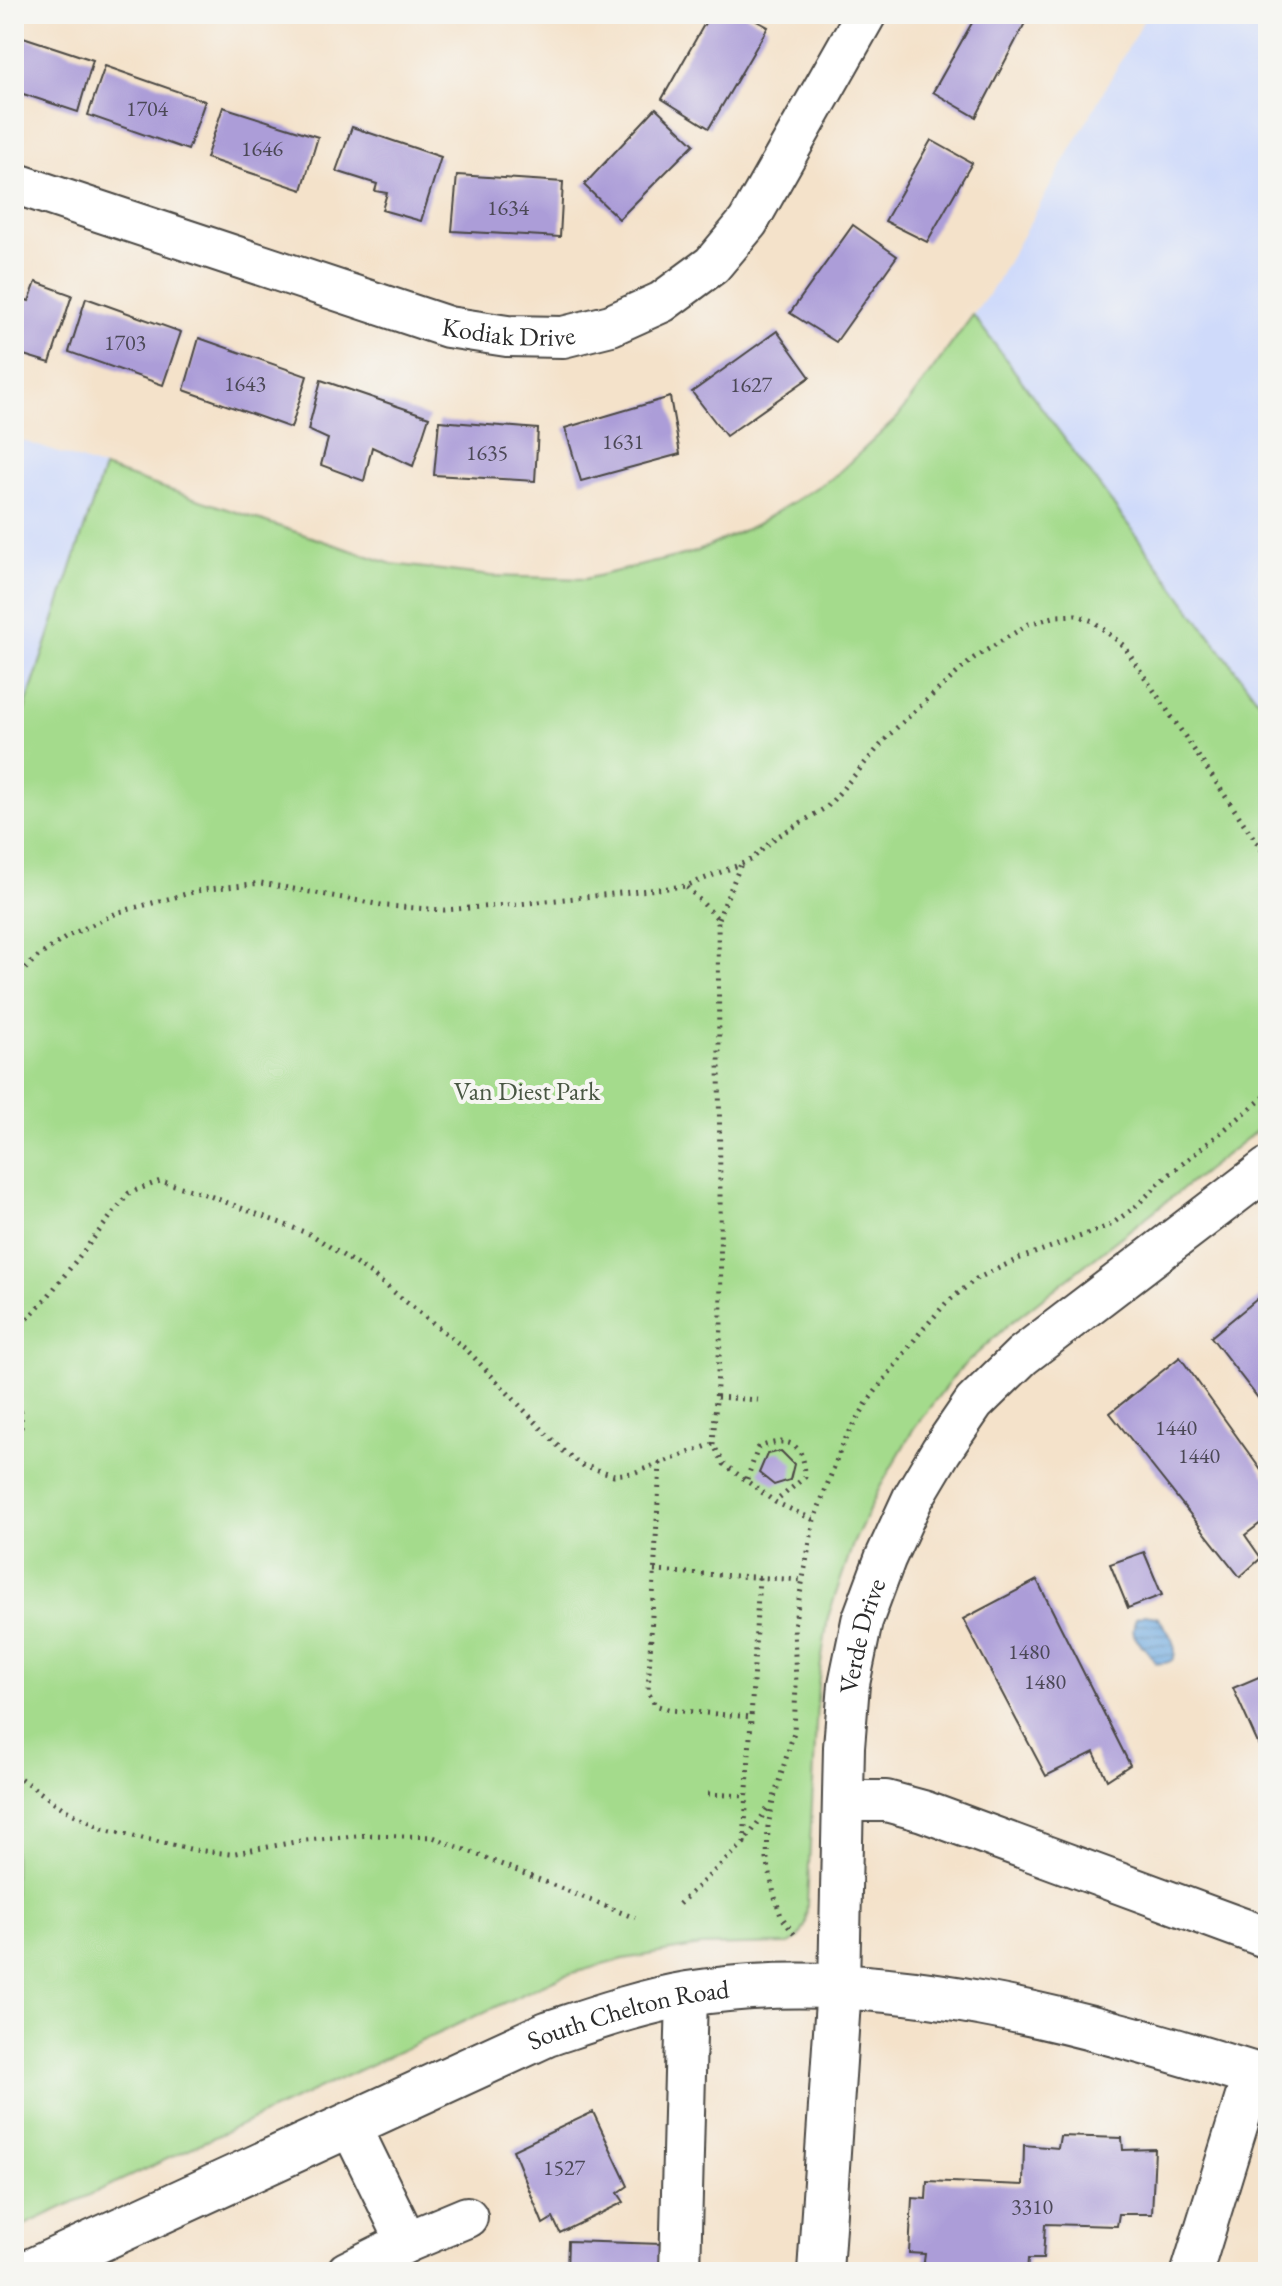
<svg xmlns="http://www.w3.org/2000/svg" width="1282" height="2286" font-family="'EB Garamond',serif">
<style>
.built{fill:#cfdafa}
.park{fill:#a4db8c;stroke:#68835c;stroke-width:2}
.water{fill:url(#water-rules);stroke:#4c6a85;stroke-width:2}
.building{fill:#ac9dd8}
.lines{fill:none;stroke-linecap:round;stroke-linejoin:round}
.minor-casing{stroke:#494643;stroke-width:44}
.tertiary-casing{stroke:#494643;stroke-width:48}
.secondary-casing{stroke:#494643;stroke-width:48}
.path{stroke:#494643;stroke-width:5;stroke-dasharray:2 6;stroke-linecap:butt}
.minor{stroke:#fff;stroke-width:40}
.tertiary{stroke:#fff;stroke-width:44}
.secondary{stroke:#fff;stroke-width:44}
.labels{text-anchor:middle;stroke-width:8;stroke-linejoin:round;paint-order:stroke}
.number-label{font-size:22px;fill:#4b4856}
.street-label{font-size:26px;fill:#2b2b2b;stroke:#f6f6f2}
.park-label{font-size:26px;fill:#495743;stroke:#f6f6f2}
</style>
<defs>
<pattern id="water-rules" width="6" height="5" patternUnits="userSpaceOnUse" patternTransform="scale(2)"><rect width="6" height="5" fill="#6ea9df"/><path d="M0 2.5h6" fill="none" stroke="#5b8ab5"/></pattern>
</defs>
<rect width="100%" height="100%" fill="#f6f6f2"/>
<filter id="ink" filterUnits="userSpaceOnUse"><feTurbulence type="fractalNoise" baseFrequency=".0125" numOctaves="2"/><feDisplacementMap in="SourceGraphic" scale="16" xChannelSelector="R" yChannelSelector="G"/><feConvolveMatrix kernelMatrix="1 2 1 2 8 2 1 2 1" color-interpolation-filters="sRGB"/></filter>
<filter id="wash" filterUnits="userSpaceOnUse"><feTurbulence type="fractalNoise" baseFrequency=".006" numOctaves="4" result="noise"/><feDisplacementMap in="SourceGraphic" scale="32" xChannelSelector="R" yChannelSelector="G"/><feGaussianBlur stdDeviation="1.8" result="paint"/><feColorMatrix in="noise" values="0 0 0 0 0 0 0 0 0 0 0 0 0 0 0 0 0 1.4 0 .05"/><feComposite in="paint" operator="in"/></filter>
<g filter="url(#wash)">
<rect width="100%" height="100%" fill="#f4e2ca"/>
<g class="built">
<path d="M 1147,14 L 1268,14 L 1268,714 L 973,315 L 992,290 Z"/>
<path d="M 14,438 L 104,468 L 14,742 Z"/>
</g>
<path class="park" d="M 973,315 L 1268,714 L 1268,1122 L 1008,1325 L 958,1371 L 914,1428 L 879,1489 L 853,1544 L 828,1617 L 818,1684 L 806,1924 L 799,1938 L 789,1944 L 700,1946 L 624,1959 L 562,1976 L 14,2230 L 14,742 L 104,468 L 392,564 L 491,576 L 585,579 L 696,552 L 755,525 L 835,476 L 897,418 Z"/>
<path class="water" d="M 1145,1615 L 1157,1617 C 1169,1629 1191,1667 1156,1663 C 1151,1658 1149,1652 1144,1647 C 1133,1637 1131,1633 1136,1618 Z"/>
<g id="blocks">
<g class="building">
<path d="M 710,14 L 744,14 L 768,27 L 709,128 L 662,99 Z"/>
<path d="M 977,14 L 1009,14 L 1025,23 L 976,117 L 933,92 Z"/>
<path d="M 14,34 L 93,60 L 78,112 L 14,91 Z"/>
<path d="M 105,66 L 205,101 L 188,150 L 88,115 Z"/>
<path d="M 223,107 L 318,137 L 302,190 L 206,158 Z"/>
<path d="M 656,108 L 694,144 L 619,219 L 584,185 Z"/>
<path d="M 352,127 L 441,157 L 421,221 L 382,210 L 387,193 L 375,191 L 377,184 L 336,171 Z"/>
<path d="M 931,140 L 972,163 L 927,242 L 885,221 Z"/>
<path d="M 457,175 L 563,182 L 560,237 L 452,231 Z"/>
<path d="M 853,225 L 897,256 L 836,342 L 790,313 Z"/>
<path d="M 36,282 L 72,295 L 50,363 L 14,352 L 14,296 L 29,301 Z"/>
<path d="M 86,298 L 181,332 L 163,385 L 69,352 Z"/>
<path d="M 777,331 L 810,377 L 726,436 L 692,392 Z"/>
<path d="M 199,338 L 307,376 L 291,428 L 184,390 Z"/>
<path d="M 321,380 L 429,417 L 413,466 L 372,447 L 364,481 L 321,465 L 328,439 L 308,430 Z"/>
<path d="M 670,397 L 680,454 L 581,481 L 565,428 Z"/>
<path d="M 439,421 L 538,429 L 535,481 L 434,475 Z"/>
<path d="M 1268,1290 L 1268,1411 L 1211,1337 Z"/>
<path d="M 1180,1357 L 1268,1480 L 1268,1528 L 1262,1522 L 1245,1535 L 1261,1558 L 1240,1577 L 1110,1413 Z"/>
<path d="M 781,1451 L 794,1464 L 790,1480 L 774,1485 L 759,1473 L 767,1454 Z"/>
<path d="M 1144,1552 L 1162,1595 L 1128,1608 L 1110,1564 Z"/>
<path d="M 1037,1580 L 1130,1765 L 1107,1780 L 1094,1752 L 1046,1776 L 963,1619 Z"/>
<path d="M 1268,1673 L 1268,1766 L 1233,1688 Z"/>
<path d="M 593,2112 L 628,2186 L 618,2193 L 624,2202 L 560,2233 L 553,2218 L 543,2224 L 513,2150 Z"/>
<path d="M 1060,2136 L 1122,2138 L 1123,2150 L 1155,2149 L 1152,2214 L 1119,2214 L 1117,2226 L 1045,2224 L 1043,2259 L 1028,2259 L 1027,2272 L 923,2269 L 925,2254 L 909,2253 L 912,2198 L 926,2199 L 927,2181 L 1023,2185 L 1024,2145 L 1058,2148 Z"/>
<path d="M 568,2241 L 662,2244 L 660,2272 L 567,2272 Z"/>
</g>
</g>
</g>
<g filter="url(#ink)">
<use href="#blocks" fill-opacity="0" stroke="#494643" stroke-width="2"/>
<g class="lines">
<g class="minor-casing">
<g id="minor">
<path id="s1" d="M 14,183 L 448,327 L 507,336 L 563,337 L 611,325 L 662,302 L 712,265 L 748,222 L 866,14"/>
<path d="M 844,1801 L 886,1801 L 923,1811 L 1268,1938"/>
<path id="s2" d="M 839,1986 L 844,1747 L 849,1684 L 862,1621 L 885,1559 L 913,1498 L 941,1451 L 974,1403 L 1022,1356 L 1268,1168"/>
<path d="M 350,2125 L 407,2242"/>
<path d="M 347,2272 L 407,2242 L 467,2217"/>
<path d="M 680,2272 L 687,1994"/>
<path d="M 1192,2272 L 1253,2074"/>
</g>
</g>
<g class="tertiary-casing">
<path id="tertiary" d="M 820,2272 L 839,1986"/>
</g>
<g class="secondary-casing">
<g id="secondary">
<path id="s3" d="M 29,2272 L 547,2034 C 593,2019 640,2002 688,1994 C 882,1963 1084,2022 1268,2079"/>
</g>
</g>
<g class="path">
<path d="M 687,887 L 718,919 L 721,1328 L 713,1444 L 724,1464 L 775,1502 L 814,1520"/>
<path d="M 718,919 L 741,864"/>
<path d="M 14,980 L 36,958 L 68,936 L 119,912 L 201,890 L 261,883 L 387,906 L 444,910 L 519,904 L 686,886 L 751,860 L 775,838 L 827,807 L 890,734 L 929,698 L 974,658 L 1029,624 L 1057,616 L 1076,615 L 1093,621 L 1123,645 L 1268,859"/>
<path d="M 14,1327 L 28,1318 L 49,1295 L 129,1193 L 160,1181 L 202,1193 L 312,1235 L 371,1274 L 467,1350 L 562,1450 L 582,1465 L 614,1475 L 633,1473 L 713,1444"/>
<path d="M 717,1397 L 758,1400"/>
<path d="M 14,1405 L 21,1412 L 21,1427 L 14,1449"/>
<path d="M 660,1463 L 648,1692 L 655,1705 L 671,1710 L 751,1717"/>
<path d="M 747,1479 L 758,1448 C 788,1435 805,1443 805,1477 L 775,1502"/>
<path d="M 654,1571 L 802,1580"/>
<path d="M 14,1774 L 64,1809 L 103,1829 L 194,1850 L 230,1854 L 306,1840 L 369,1835 L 433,1837 L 635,1918"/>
<path d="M 708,1794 L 747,1796"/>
<path d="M 744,1843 L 759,1577"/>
<path d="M 679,1904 L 744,1843 L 770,1805"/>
<path d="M 794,1934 L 781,1916 L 774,1894 L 767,1859 L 768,1826 L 773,1801 L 794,1732 L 796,1685 L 794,1626 L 814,1520 L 843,1443 L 868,1401 L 919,1334 L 946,1303 L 976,1279 L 1018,1259 L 1109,1226 L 1134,1208 L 1164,1179 L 1268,1094"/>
</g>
<use href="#minor" class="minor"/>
<use href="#tertiary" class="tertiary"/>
<use href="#secondary" class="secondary"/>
</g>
</g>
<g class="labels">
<g class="number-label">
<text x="147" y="116">1704</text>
<text x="262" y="156">1646</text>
<text x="508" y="215">1634</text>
<text x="125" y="350">1703</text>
<text x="245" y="391">1643</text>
<text x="751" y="392">1627</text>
<text x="623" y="449">1631</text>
<text x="487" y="460">1635</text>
<text x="1176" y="1435">1440</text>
<text x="1199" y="1463">1440</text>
<text x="1029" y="1659">1480</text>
<text x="1045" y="1689">1480</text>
<text x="564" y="2175">1527</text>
<text x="1032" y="2214">3310</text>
</g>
<g class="street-label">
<text dy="9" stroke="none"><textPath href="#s1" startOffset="518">Kodiak Drive</textPath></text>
<text dy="9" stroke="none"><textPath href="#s2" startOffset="352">Verde Drive</textPath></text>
<text dy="9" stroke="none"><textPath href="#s3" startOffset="654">South Chelton Road</textPath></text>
</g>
<g class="park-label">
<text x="527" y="1100">Van Diest Park</text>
</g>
</g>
<rect width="1282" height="2286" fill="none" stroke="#f6f6f2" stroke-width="48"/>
</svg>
